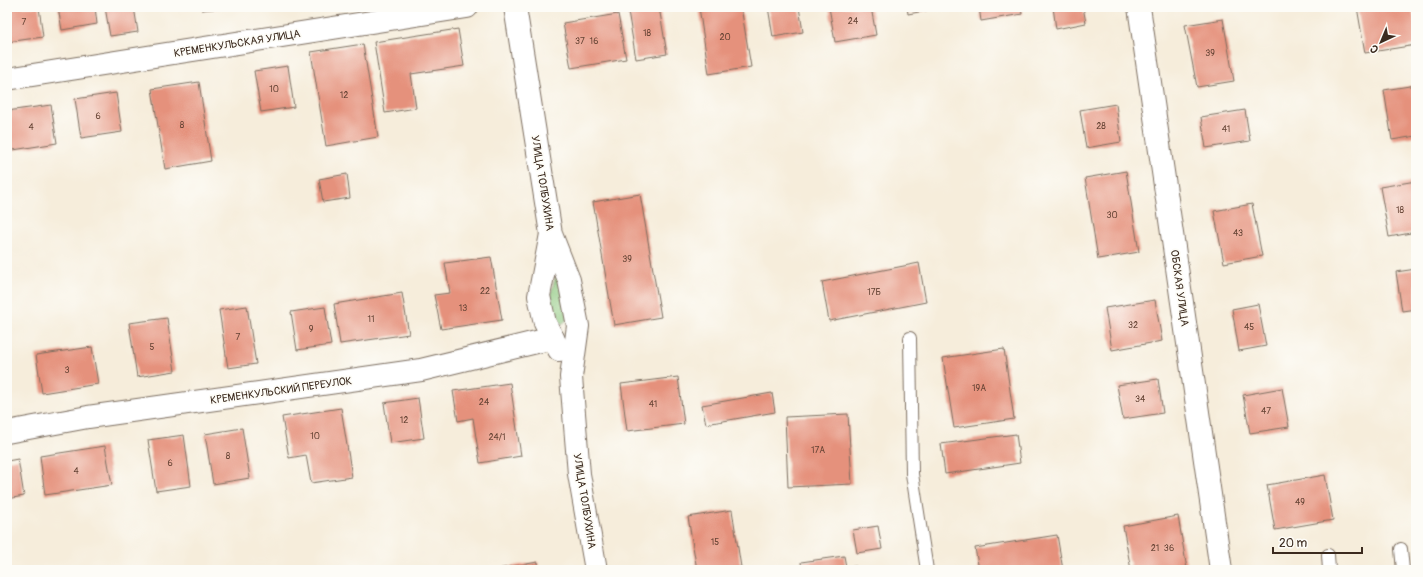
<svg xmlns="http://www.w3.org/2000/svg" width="1423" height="577" font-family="Pangolin,sans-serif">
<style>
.green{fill:#89c67b;stroke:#62784c}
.building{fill:#e5917b}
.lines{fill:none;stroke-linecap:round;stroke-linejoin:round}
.lane-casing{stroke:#7c6e60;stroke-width:14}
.street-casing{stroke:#7c6e60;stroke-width:24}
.lane{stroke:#fff;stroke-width:12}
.street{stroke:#fff;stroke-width:22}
.labels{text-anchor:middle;stroke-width:3.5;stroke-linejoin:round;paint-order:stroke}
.number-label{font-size:9px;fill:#664435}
.street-label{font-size:11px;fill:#3b2a1e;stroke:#fdfcf7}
</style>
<rect width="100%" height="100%" fill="#fdfcf7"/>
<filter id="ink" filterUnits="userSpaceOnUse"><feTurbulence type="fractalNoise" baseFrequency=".025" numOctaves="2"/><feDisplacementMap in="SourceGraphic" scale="8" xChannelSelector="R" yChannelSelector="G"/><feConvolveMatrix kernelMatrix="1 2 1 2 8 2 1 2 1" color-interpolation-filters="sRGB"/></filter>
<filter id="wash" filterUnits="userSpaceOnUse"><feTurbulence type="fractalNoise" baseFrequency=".012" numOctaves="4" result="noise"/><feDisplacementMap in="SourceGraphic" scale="16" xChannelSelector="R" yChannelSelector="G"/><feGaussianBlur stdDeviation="0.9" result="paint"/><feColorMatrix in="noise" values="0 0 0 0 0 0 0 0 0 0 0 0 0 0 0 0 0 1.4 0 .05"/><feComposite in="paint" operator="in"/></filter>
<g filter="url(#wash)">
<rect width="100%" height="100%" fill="#f6eddb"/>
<path class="green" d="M 556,277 L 559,278 L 569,318 L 562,324 L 552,320 C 549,307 550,290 556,277 Z"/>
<g id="blocks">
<g class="building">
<path d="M 7,7 L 39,7 L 43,37 L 7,42 Z"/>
<path d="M 58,7 L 95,7 L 97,24 L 62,30 Z"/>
<path d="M 105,7 L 134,7 L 138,32 L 110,36 Z"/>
<path d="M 202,7 L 221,7 L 222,8 L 202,10 Z"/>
<path d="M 655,7 L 659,7 L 667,54 L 636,59 L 628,11 Z"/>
<path d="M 699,7 L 741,7 L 751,67 L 709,74 Z"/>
<path d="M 768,7 L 799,7 L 803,32 L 773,37 Z"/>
<path d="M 829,7 L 871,7 L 876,35 L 835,42 Z"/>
<path d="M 907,7 L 941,7 L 941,8 L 908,14 Z"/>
<path d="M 979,7 L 1021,7 L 1022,14 L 981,21 Z"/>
<path d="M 1053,7 L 1083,7 L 1086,23 L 1056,29 Z"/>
<path d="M 1357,7 L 1412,7 L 1416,31 L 1416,45 L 1365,53 Z"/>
<path d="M 618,14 L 626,59 L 571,68 L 563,23 Z"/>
<path d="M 1223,19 L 1234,81 L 1197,87 L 1185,25 Z"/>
<path d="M 458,29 L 464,66 L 411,74 L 416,108 L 385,113 L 374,42 Z"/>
<path d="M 363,44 L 378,137 L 326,146 L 311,52 Z"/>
<path d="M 288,66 L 294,107 L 261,112 L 254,71 Z"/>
<path d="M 199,82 L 211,161 L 165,169 L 152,89 Z"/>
<path d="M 1416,85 L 1416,136 L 1392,140 L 1384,90 Z"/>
<path d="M 116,93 L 122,132 L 81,138 L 75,99 Z"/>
<path d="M 1116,104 L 1121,142 L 1086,148 L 1080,110 Z"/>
<path d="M 51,105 L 57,143 L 7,151 L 7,111 Z"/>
<path d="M 1245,110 L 1250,141 L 1206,148 L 1201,117 Z"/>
<path d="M 1126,171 L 1139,252 L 1098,259 L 1085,178 Z"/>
<path d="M 347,174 L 350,198 L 323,202 L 319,179 Z"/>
<path d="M 1416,181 L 1416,232 L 1389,237 L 1380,187 Z"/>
<path d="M 640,194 L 661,317 L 614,325 L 593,202 Z"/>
<path d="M 1252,204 L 1262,256 L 1224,263 L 1214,211 Z"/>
<path d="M 491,257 L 502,320 L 441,329 L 434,295 L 450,293 L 445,263 Z"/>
<path d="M 919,263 L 926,302 L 829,321 L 822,282 Z"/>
<path d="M 1416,269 L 1416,309 L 1402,311 L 1396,272 Z"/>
<path d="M 402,293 L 409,334 L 340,344 L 334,304 Z"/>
<path d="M 1155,300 L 1162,341 L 1112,350 L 1105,308 Z"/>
<path d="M 1258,304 L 1266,346 L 1239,351 L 1232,309 Z"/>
<path d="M 247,306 L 256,364 L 228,368 L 219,310 Z"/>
<path d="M 325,307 L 331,345 L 297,350 L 291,312 Z"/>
<path d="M 167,318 L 175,371 L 137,377 L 129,323 Z"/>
<path d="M 92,347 L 98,384 L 42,393 L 36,355 Z"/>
<path d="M 1004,349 L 1014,419 L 954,428 L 943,358 Z"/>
<path d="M 678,377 L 684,424 L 627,431 L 621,384 Z"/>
<path d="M 1158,379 L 1163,413 L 1123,419 L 1117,385 Z"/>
<path d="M 510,383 L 521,456 L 480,463 L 473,418 L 458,421 L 453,391 Z"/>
<path d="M 1282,388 L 1289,427 L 1250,433 L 1243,395 Z"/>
<path d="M 772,393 L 775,412 L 706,424 L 702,405 Z"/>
<path d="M 418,398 L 424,438 L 390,443 L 384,403 Z"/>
<path d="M 341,408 L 352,477 L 311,483 L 306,455 L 289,458 L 282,417 Z"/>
<path d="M 848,414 L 852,484 L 788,487 L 785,417 Z"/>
<path d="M 242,428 L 250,478 L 213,484 L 205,434 Z"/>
<path d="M 1016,434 L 1020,463 L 945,474 L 941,444 Z"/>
<path d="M 184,435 L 191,486 L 156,491 L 148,440 Z"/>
<path d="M 105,446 L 112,485 L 45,495 L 40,456 Z"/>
<path d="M 18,459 L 24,496 L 7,499 L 7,461 Z"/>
<path d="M 1325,475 L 1333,520 L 1275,530 L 1267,485 Z"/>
<path d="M 732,510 L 741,567 L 719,570 L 697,570 L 688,517 Z"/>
<path d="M 1178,516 L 1187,569 L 1131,570 L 1123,526 Z"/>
<path d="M 878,526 L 882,549 L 857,553 L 853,530 Z"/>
<path d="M 1057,535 L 1063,570 L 979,570 L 975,548 Z"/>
<path d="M 844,556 L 846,567 L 856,566 L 856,570 L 802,570 L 801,562 Z"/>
<path d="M 538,562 L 539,570 L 497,570 L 497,569 Z"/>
</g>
</g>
</g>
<g filter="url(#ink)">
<use href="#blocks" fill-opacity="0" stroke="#7c6e60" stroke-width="1"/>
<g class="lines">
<g class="lane-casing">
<g id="lane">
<path d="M 910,338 L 912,474 L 927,570"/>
<path d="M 1401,549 L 1403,570"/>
<path d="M 1328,555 L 1329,570"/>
</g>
</g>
<g class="street-casing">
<g id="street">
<path d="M 515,7 L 551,234 L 569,280 L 578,326 L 571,377 L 579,474 L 596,570"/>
<path d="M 1139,7 L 1221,570"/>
<path d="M 7,79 L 467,7"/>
<path d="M 551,234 L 539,296 L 545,323 L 559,350"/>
<path d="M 7,432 L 88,417 L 421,370 L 553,338"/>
</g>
</g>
<use href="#lane" class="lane"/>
<use href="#street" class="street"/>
</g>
</g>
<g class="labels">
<g class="number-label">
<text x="853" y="24">24</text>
<text x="24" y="25">7</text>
<text x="647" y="36">18</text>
<text x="725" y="40">20</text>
<text x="580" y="44">37</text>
<text x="594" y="44">16</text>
<text x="1210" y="56">39</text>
<text x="274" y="92">10</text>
<text x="344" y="98">12</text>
<text x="98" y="119">6</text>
<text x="182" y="128">8</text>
<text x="1101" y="129">28</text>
<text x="31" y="130">4</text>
<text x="1226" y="132">41</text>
<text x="1400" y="213">18</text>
<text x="1112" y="218">30</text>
<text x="1238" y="236">43</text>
<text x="627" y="262">39</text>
<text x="485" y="294">22</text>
<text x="874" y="295">17Б</text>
<text x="463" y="311">13</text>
<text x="371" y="322">11</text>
<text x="1133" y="328">32</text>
<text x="1249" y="330">45</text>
<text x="311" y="332">9</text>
<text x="238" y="340">7</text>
<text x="152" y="350">5</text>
<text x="67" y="373">3</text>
<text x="979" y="391">19А</text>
<text x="1140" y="402">34</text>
<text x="484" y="405">24</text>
<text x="653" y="407">41</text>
<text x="1266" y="414">47</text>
<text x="404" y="423">12</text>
<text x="315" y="439">10</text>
<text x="497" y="440">24/1</text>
<text x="818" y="453">17А</text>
<text x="228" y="459">8</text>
<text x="170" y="466">6</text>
<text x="76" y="474">4</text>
<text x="1300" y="505">49</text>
<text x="715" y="545">15</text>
<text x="1155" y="551">21</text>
<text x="1169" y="551">36</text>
</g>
<g class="street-label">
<text transform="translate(237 43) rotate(-9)" y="4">КРЕМЕНКУЛЬСКАЯ УЛИЦА</text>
<text transform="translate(543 183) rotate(81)" y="4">УЛИЦА ТОЛБУХИНА</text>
<text transform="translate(1180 288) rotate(82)" y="4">ОБСКАЯ УЛИЦА</text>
<text transform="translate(281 390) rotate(-8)" y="4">КРЕМЕНКУЛЬСКИЙ ПЕРЕУЛОК</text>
<text transform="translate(585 501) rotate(81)" y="4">УЛИЦА ТОЛБУХИНА</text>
</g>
</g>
<rect width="1423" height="577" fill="none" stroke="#fdfcf7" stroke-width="24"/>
<g transform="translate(1381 42) rotate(224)" stroke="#fdfcf7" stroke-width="3" paint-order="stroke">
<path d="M0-3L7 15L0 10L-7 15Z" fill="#3b2a1e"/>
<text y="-6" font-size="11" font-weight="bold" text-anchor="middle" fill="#3b2a1e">С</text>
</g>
<path d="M1273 547v6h89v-6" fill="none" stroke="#3b2a1e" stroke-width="2"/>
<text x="1279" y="547" font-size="12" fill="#3b2a1e" stroke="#fdfcf7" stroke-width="3" paint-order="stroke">20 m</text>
</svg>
